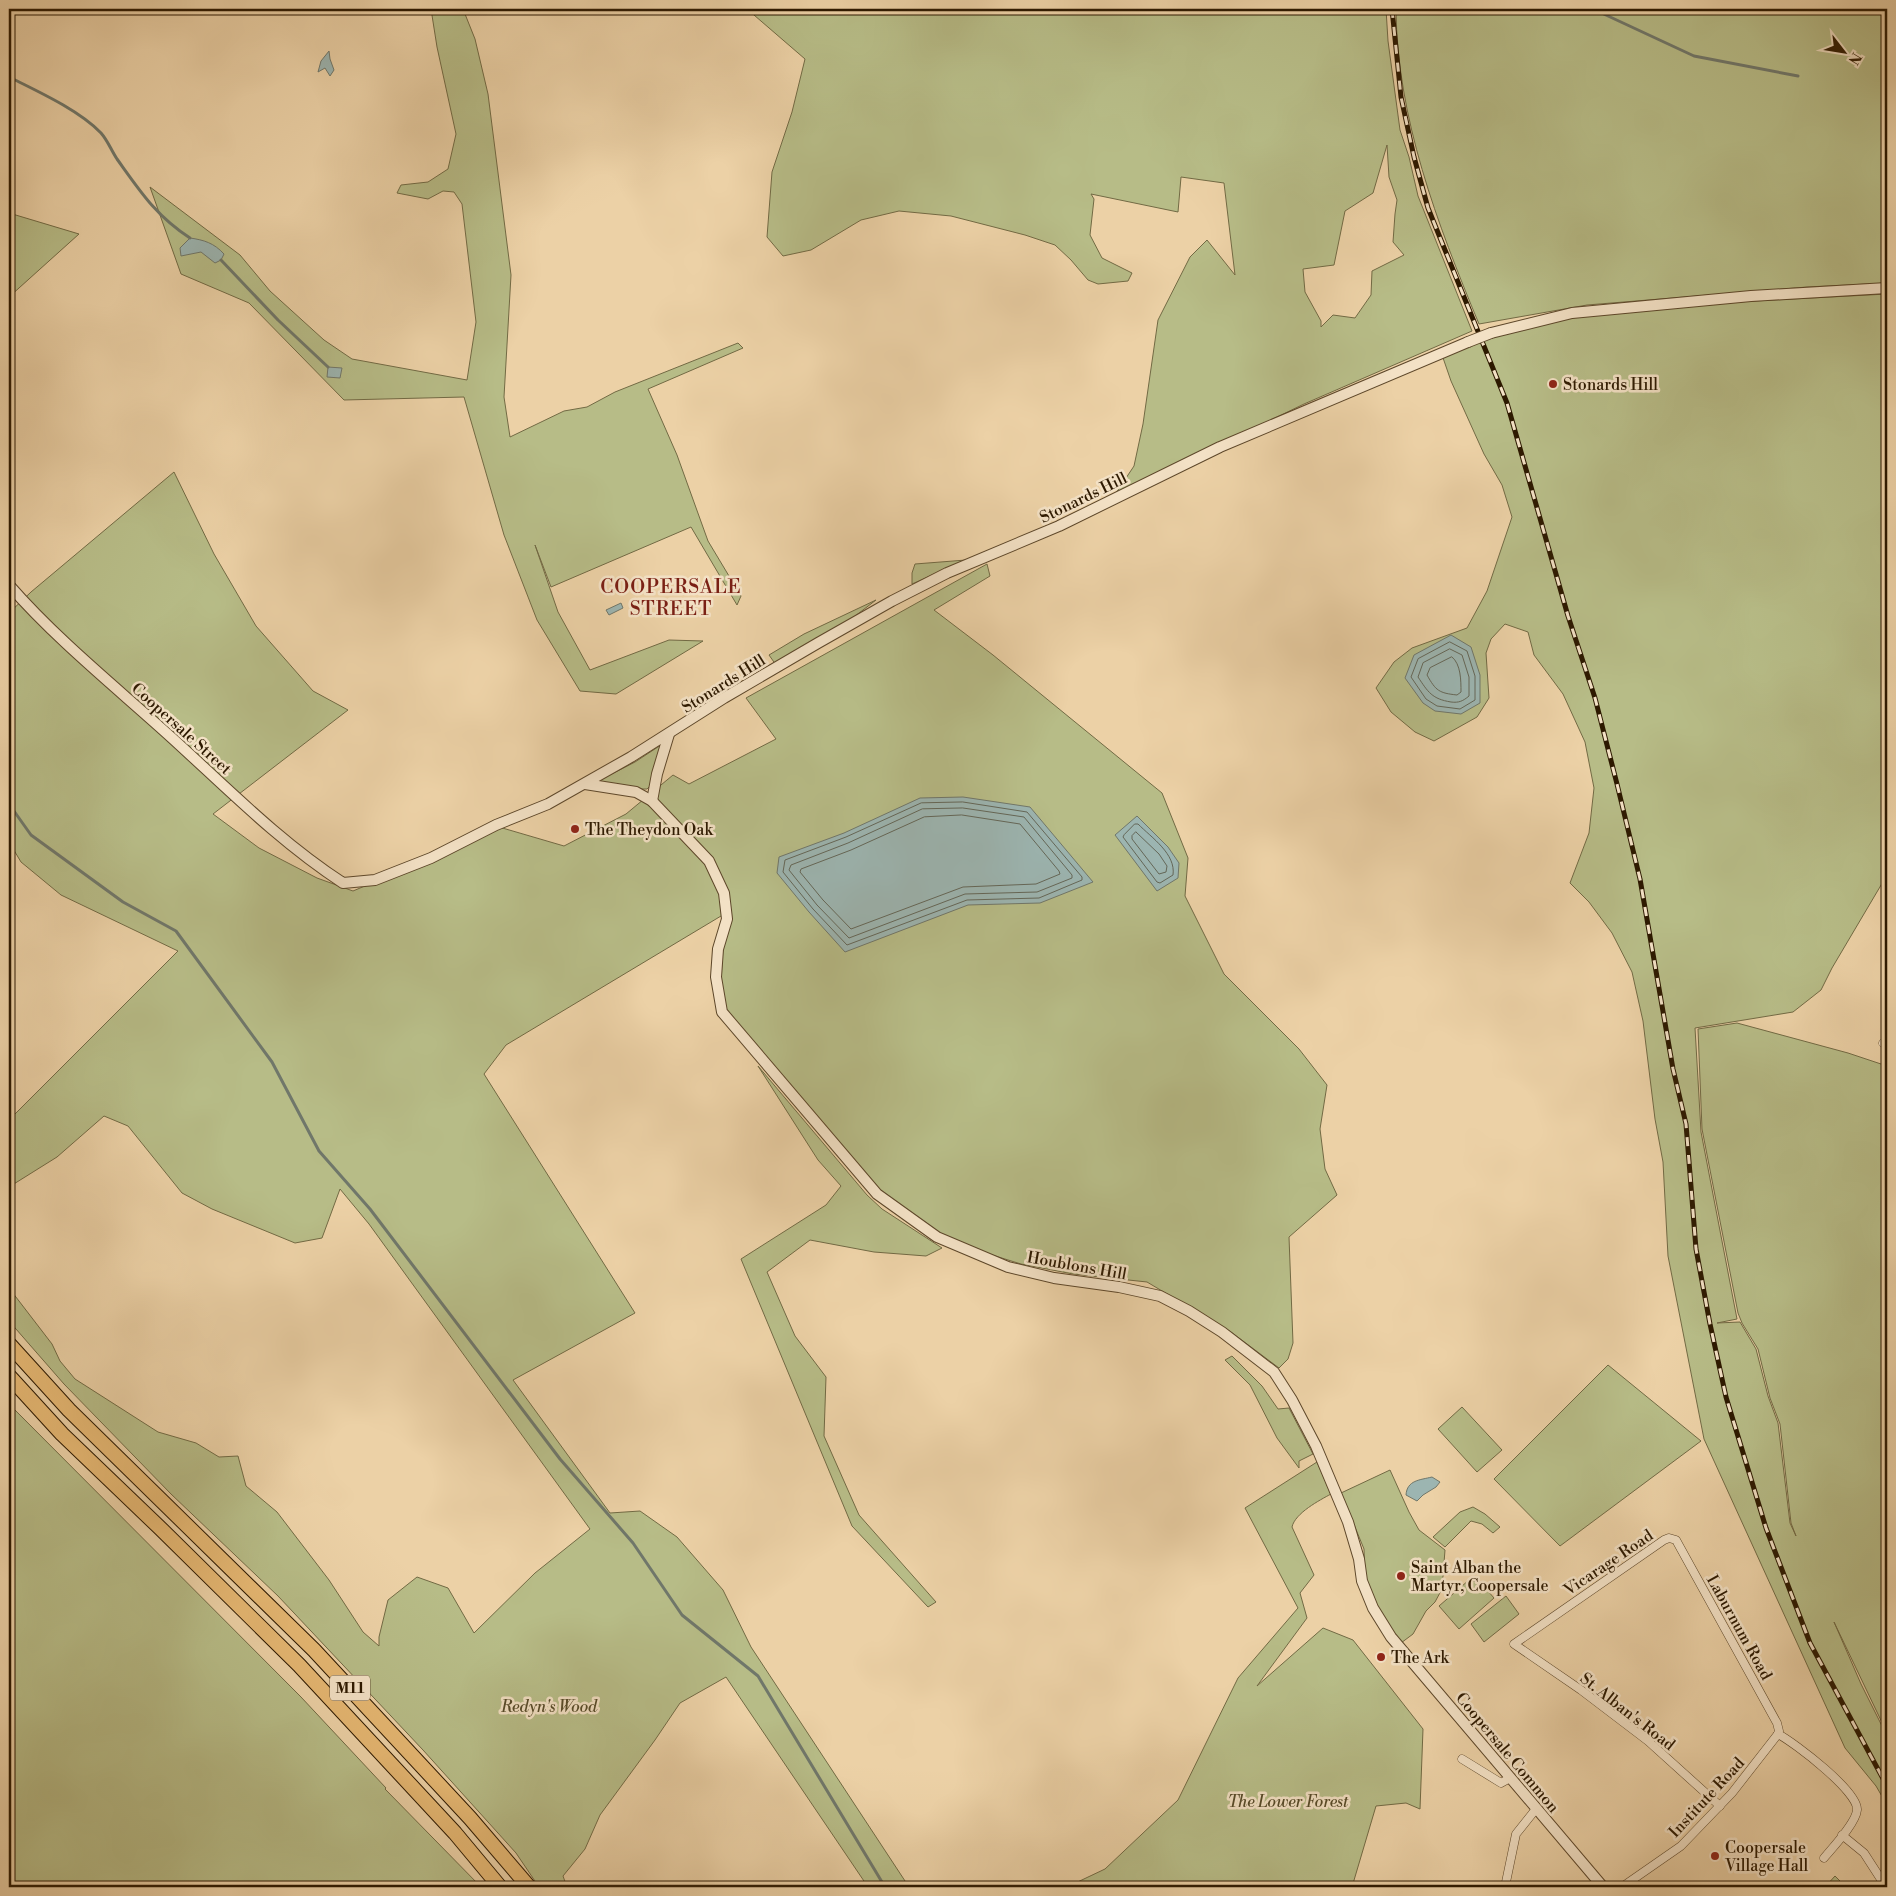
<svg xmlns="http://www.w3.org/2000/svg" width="1896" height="1896" font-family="'Libre Bodoni',serif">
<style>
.green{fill:#b7bc87;stroke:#726a44;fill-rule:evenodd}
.water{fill:#9cb5b1;stroke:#70776a}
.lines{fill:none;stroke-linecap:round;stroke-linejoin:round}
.shore{stroke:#646758;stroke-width:1}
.stream{stroke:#70776a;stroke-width:3}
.minor-casing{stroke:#5d472a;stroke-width:9}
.tertiary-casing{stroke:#5d472a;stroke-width:12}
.motorway-casing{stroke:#2d1900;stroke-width:16}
.minor{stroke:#f3e1c5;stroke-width:8}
.tertiary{stroke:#f3e1c5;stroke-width:10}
.motorway{stroke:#e6b873;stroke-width:14}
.rail-casing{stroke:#2d1900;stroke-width:5}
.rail{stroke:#f3e1c5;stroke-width:3;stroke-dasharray:9;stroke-linecap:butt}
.tertiary-bridge-casing{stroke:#5d472a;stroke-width:12;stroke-linecap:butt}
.tertiary-bridge{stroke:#f3e1c5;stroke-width:10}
.poi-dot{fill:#8f2418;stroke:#f3e1c5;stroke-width:2}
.labels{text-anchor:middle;stroke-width:5;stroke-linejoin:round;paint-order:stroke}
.shield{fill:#f3e1c5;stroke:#68553b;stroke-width:1}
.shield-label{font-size:15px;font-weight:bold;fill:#2d1900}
.poi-label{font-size:16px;fill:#2d1900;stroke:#f3e1c5;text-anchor:start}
.street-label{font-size:16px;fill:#2d1900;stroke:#f3e1c5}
.park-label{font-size:16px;font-style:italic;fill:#564a28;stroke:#f3e1c5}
.quarter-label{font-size:19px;letter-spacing:1px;fill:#7a1f14;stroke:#f3e1c5}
</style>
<rect width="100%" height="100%" fill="#ecd1a6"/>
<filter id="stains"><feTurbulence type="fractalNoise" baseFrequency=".004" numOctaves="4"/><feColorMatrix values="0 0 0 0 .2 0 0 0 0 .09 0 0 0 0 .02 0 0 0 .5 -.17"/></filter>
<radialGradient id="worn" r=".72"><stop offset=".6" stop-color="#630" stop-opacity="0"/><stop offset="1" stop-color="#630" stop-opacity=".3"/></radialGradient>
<g class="green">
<path d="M 431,9 L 463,9 L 475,39 L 488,94 L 511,275 L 504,397 L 510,437 L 564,411 L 587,407 L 615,392 L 738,343 L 743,348 L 648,389 L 677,455 L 708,541 L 741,596 L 737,605 L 691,527 L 551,587 L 535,545 L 558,612 L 590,670 L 669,640 L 703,641 L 616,694 L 580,691 L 537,620 L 504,535 L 464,397 L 344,400 L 249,303 L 181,274 L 150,187 L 240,255 L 270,291 L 324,340 L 352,359 L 467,380 L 476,322 L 462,204 L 454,192 L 443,191 L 428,199 L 397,193 L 401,185 L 428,182 L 448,169 L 456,134 L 437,47 Z"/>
<path d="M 747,9 L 1386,9 L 1388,41 L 1400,130 L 1409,157 L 1418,196 L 1472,331 L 1304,404 L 1114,496 L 1134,466 L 1143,424 L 1158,320 L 1190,257 L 1207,240 L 1235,275 L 1224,183 L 1181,177 L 1178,212 L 1091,194 L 1094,199 L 1090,235 L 1102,258 L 1132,273 L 1128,281 L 1098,284 L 1088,280 L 1071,260 L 1055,245 L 1025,235 L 951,216 L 899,211 L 861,220 L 811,250 L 783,256 L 767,237 L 772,172 L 792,112 L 805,59 ZM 1387,145 L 1389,177 L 1397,200 L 1395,214 L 1393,242 L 1404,255 L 1372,271 L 1371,295 L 1355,318 L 1333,315 L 1321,327 L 1321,321 L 1305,292 L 1303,269 L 1334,265 L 1345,211 L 1373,193 Z"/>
<path d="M 1396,9 L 1887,9 L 1887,283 L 1807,287 L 1587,305 L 1479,324 C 1437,223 1397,118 1396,9 Z"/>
<path d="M 9,213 L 79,234 L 9,297 Z"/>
<path d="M 1887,294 L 1887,875 L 1832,968 L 1821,990 L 1793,1012 L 1695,1028 L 1701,1132 L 1737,1319 L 1717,1323 L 1740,1322 L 1756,1349 L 1768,1396 L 1778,1423 L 1790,1523 L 1796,1536 L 1791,1523 L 1780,1424 L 1770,1398 L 1758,1349 L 1742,1323 L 1738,1313 L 1702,1129 L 1698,1029 L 1737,1023 L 1848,1053 L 1887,1066 L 1887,1733 L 1834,1622 L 1861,1684 L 1887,1736 L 1887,1805 L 1876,1786 L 1845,1748 L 1704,1439 L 1668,1256 L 1663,1162 L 1655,1119 L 1643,1021 L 1632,972 L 1612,933 L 1589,902 L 1570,883 L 1589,833 L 1594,788 L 1585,742 L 1563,694 L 1534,655 L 1528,632 L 1505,624 L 1491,639 L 1486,653 L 1489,698 L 1477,717 L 1434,741 L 1415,732 L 1391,712 L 1376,688 L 1394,662 L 1412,648 L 1467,628 L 1487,591 L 1512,517 L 1502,485 L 1484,454 L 1451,381 L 1441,352 L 1526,324 L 1601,314 L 1736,302 Z"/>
<path d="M 174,472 L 214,554 L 256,626 L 313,691 L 348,710 L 213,814 L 259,848 L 317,878 L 353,891 L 431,858 L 499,827 L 564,846 L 626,814 L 673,775 L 689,784 L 776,739 L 746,698 L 987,564 L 990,576 L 934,610 L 993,655 L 1162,793 L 1188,858 L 1185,896 L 1224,974 L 1299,1049 L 1327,1085 L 1320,1129 L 1325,1169 L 1337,1195 L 1289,1237 L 1293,1343 L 1288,1359 L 1279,1368 L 1231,1332 L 1147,1282 L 1073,1274 L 1021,1264 L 944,1240 L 895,1207 L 727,1012 L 721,993 L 722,954 L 730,914 L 721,916 L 506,1045 L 484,1074 L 635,1313 L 513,1380 L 610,1513 L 640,1511 L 677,1537 L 723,1590 L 751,1647 L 909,1887 L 868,1887 L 726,1677 L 680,1703 L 655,1740 L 600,1815 L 585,1849 L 563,1876 L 567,1887 L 539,1887 L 516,1853 L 423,1750 L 278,1596 L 171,1494 L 64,1384 L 9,1321 L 9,1288 L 52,1344 L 60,1361 L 75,1379 L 158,1432 L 196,1443 L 219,1457 L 238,1456 L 246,1486 L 277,1512 L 329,1580 L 363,1632 L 379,1646 L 379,1637 L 388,1600 L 417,1577 L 448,1588 L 474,1633 L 535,1573 L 590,1529 L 369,1224 L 340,1189 L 322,1238 L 295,1243 L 212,1209 L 182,1193 L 128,1126 L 104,1116 L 57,1157 L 9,1187 L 9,1120 L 178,951 L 61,895 L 21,862 L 9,842 L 9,613 L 31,592 Z"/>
<path d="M 966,560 L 912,584 L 912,573 L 915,564 Z"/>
<path d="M 876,600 L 846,623 L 776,665 L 769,655 L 804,634 Z"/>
<path d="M 664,743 L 651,785 L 647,789 L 640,789 L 598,781 L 635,762 Z"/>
<path d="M 758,1066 L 867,1195 L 882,1209 L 942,1248 L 926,1256 L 874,1252 L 810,1240 L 767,1272 L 795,1336 L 826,1377 L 824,1436 L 859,1515 L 936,1602 L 928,1607 L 852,1526 L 741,1259 L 826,1205 L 841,1186 L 818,1160 Z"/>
<path d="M 1232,1356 L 1262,1386 L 1278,1409 L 1289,1408 L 1313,1454 L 1299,1461 L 1299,1468 L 1277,1438 L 1250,1385 L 1225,1360 Z"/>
<path d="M 1608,1365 L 1701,1441 L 1560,1546 L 1494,1479 Z"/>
<path d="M 9,1404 L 301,1697 L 386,1788 L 385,1789 L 481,1887 L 9,1887 Z"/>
<path d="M 1462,1407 L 1502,1450 L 1477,1472 L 1438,1429 Z"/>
<path d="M 1317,1462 L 1331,1494 C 1320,1500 1295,1513 1292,1527 L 1314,1575 L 1300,1593 L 1307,1618 L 1257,1686 L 1323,1628 L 1353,1640 L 1423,1729 L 1420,1809 L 1406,1803 L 1376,1806 L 1352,1887 L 1067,1887 L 1105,1869 L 1178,1800 L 1238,1678 L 1298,1608 L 1245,1508 Z"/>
<path d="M 1390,1470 L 1409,1512 L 1419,1530 L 1445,1550 L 1442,1589 L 1435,1602 L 1426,1611 L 1413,1634 L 1401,1643 L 1389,1628 L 1376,1606 L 1365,1579 L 1364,1549 L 1341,1493 Z"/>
<path d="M 1473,1507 L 1485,1514 L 1500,1527 L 1493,1533 L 1482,1524 L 1471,1521 L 1445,1547 L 1433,1537 L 1460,1512 Z"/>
<path d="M 1469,1580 L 1481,1583 L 1494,1598 L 1459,1629 L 1439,1606 Z"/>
<path d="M 1506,1596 L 1519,1614 L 1484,1642 L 1471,1624 Z"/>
<path d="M 1835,1876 L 1846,1887 L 1825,1887 Z"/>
</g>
<g class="water">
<path d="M 329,51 L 330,59 L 334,70 L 330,76 L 325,68 L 318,72 L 321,61 Z"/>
<path d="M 190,238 C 204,240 214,243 224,254 L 221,260 L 215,263 L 201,252 L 181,256 L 180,248 Z"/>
<path d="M 328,367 L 342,368 L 340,378 L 327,377 Z"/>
<path d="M 621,603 L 623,608 L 609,615 L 606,610 Z"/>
<path d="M 1451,635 L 1471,647 L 1480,675 L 1480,703 L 1461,714 L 1435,711 L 1423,703 L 1405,678 L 1414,655 Z"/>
<path d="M 963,797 L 1030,807 L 1093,882 L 1040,903 L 968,905 L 845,952 L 809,912 L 777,873 L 779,857 L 844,833 L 920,798 Z"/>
<path d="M 1137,816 L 1168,847 L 1179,863 L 1178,878 L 1157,891 L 1115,835 Z"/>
<path d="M 1432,1477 L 1440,1482 L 1436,1487 L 1423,1495 L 1417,1501 L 1406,1495 C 1407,1480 1420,1480 1432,1477 Z"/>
</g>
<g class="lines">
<g class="shore">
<path d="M 1450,642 L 1467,651 L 1475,676 L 1475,700 L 1460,709 L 1437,706 L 1426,699 L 1411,677 L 1418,659 Z"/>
<path d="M 1450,649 L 1462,655 L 1469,677 L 1469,696 C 1463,701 1459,703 1451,702 C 1432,699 1428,692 1418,677 L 1423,663 Z"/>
<path d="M 1452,657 C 1461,664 1461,681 1461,692 L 1457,695 C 1439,693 1436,691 1427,675 L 1430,668 Z"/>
<path d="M 963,802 L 1027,812 L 1082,877 L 1082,880 L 1039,898 L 967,900 L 847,945 L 813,909 L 783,872 L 785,860 L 846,837 L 921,803 Z"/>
<path d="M 963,808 L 1024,817 L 1072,875 L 1072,878 L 1037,892 L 965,894 L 849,938 L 817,905 L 789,870 L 791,865 L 848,843 L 922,809 Z"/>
<path d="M 962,815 L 1020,824 L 1059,871 L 1060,874 L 1036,884 L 963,887 L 851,929 L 823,900 L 800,872 L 801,869 L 851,850 L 924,817 Z"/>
<path d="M 1135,824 L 1138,824 C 1152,838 1176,854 1173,875 L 1160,883 L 1157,882 L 1123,837 L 1124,835 Z"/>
<path d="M 1136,832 L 1159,854 L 1167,866 L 1166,872 L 1159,874 L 1132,839 L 1132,836 Z"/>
</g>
<g class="stream">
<path d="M 1593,9 L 1694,56 L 1798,76"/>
<path d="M 9,77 C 37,91 79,110 101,133 C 108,141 111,150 117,159 C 140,191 156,216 190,238"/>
<path d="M 221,260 L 278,320 L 328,367"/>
<path d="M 9,804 L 31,835 L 123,902 L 176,931 L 272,1062 L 319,1151 L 370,1209 L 560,1459 L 633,1543 L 682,1615 L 758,1676 L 885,1887"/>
</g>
<g class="minor-casing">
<g id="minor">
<path d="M 1883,1043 L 1887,1044"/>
<path d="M 1778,1734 C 1795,1743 1859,1792 1857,1810 C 1856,1823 1833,1847 1824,1858"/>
<path d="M 1462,1759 L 1501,1783 L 1510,1778"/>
<path d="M 1720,1806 L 1648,1741 L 1581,1690 L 1514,1644 L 1664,1540 L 1669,1538 L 1676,1540 L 1777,1723 L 1779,1731 L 1778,1734"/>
<path d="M 1842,1835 L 1864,1853 L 1884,1884"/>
<path d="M 1505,1887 L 1516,1834 L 1536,1809"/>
<path d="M 1622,1887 L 1681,1846 L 1732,1793 L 1778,1734"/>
</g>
</g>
<g class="tertiary-casing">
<g id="tertiary">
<path d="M 1491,333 L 1572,313 L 1751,296 L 1887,288"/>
<path d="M 9,585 C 58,641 117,688 172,738 C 228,789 280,842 343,883 L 375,880 L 431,858 L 496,825 L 548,804 L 631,757 L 724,698 L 818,643 L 892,601 L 947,573 L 1059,526 L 1220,447 L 1468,342"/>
<path d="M 585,784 L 636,792 L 652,801 L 709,861 L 724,893 L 727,919 L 718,949 L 716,977 L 722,1012 L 877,1194 L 937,1237 L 1008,1267 L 1054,1278 L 1119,1287 L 1160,1296 L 1189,1311 L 1222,1332 L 1274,1372 L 1292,1400 L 1316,1446 L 1348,1522 L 1359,1559 L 1362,1581 L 1373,1608 L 1391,1637 L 1603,1887"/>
<path d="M 652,801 L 657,774 L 669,734"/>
</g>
</g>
<g class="motorway-casing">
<g id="motorway">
<path d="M 9,1344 L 69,1410 L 314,1650 L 470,1818 L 529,1887"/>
<path d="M 9,1376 L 62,1434 L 160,1528 L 299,1665 L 455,1833 L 500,1887"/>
</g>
</g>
<use href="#minor" class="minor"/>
<use href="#tertiary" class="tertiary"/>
<use href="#motorway" class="motorway"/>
<g class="rail-casing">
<path id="rail" d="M 1392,9 L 1401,97 L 1414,157 L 1428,208 L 1507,403 L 1568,616 L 1595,698 L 1617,784 L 1640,879 L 1673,1069 L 1686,1124 L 1696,1249 L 1710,1324 L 1726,1397 L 1766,1528 L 1810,1643 L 1887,1786"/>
</g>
<use href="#rail" class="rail"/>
<g class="tertiary-bridge-casing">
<path id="tertiary-bridge" d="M 1468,342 L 1491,333"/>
</g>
<use href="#tertiary-bridge" class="tertiary-bridge"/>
</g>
<g class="poi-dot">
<circle cx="1553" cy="384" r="5"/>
<circle cx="575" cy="829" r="5"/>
<circle cx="1401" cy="1576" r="5"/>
<circle cx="1381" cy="1657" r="5"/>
<circle cx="1715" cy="1856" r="5"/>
</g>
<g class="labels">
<rect class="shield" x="330" y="1675.5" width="40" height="25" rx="4"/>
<g class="shield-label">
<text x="350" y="1693">M11</text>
</g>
<g class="poi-label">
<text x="1563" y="390">Stonards Hill</text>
<text x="585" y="835">The Theydon Oak</text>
<text x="1411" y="1573">Saint Alban the<tspan x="1411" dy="18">Martyr, Coopersale</tspan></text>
<text x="1391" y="1663">The Ark</text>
<text x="1725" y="1853">Coopersale<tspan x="1725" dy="18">Village Hall</tspan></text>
</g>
<g class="street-label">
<text transform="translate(1083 497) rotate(-26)" y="6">Stonards Hill</text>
<text transform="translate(723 683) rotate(-32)" y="6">Stonards Hill</text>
<text transform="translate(182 728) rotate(42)" y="6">Coopersale Street</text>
<text transform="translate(1077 1265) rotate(10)" y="6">Houblons Hill</text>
<text transform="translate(1608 1562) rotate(-34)" y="6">Vicarage Road</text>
<text transform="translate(1740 1627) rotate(61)" y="6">Laburnum Road</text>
<text transform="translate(1628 1711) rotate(38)" y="6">St. Alban's Road</text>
<text transform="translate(1508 1752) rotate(50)" y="6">Coopersale Common</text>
<text transform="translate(1706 1797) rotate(-47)" y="6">Institute Road</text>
</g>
<g class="park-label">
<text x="549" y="1712">Redyn's Wood</text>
<text x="1288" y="1807">The Lower Forest</text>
</g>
<g class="quarter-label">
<text x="671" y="593">COOPERSALE<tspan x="671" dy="22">STREET</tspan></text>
</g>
</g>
<rect width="1896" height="1896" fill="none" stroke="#ecd1a6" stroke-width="30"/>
<rect x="10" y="10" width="1876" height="1876" fill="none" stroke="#2d1900" stroke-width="2.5"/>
<rect x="15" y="15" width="1866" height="1866" fill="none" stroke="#2d1900"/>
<g transform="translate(1844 52) rotate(121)" stroke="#f3e1c5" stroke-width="4" paint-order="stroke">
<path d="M0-4L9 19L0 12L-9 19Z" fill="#2d1900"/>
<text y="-8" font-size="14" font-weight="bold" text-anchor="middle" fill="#2d1900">N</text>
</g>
<rect width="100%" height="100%" filter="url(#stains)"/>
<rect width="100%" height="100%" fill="url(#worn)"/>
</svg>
